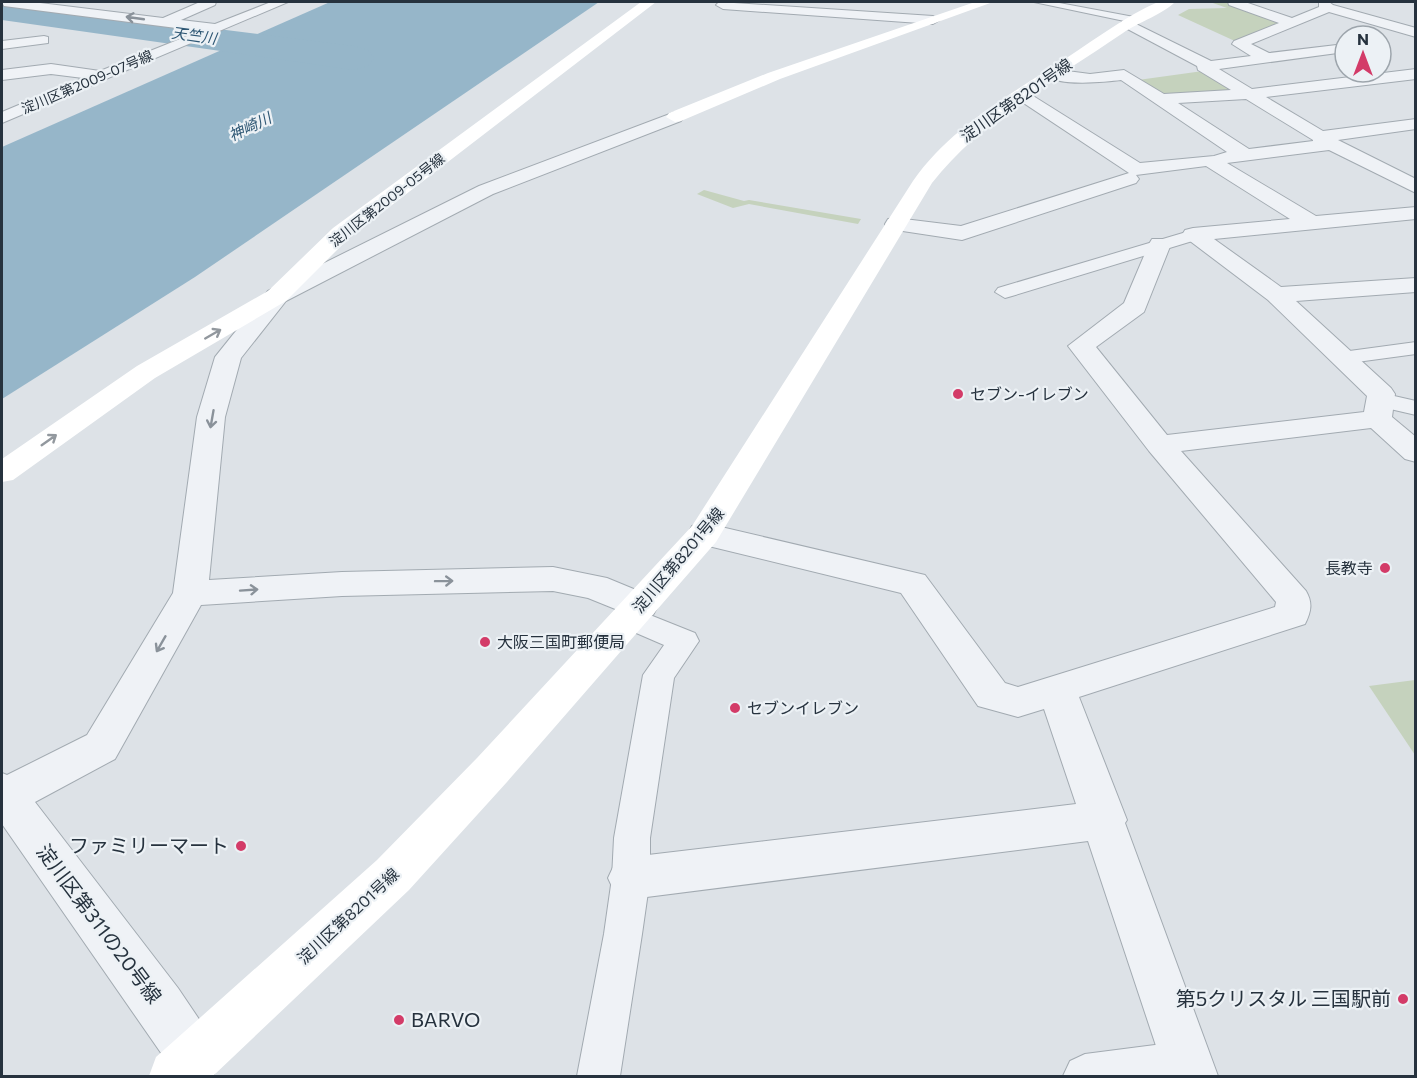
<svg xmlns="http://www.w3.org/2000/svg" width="1417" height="1078" font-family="Commissioner,'Noto Sans JP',sans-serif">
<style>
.green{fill:#c5d2bd}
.water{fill:#96b6c9}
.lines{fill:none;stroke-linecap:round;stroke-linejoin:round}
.river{fill:#96b6c9;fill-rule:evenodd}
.lane-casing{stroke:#a2aab1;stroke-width:2}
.street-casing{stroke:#a2aab1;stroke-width:2}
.lane{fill:#eff2f6;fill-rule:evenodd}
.street{fill:#eff2f6;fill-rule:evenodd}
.secondary{fill:#fff;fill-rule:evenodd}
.oneway{stroke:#8a929a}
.oneway2{stroke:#92989e}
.poi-dot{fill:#d33b68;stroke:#ecf1f5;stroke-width:2}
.labels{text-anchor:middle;stroke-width:4.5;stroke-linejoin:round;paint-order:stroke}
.far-street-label{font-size:14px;fill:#26323e;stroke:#ecf1f5}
.far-water-label{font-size:15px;font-style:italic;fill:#2e5774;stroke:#ecf1f5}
.street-label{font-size:16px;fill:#26323e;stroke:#ecf1f5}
.poi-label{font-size:16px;fill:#26323e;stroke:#ecf1f5;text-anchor:start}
.near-poi-label{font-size:20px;fill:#26323e;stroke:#ecf1f5;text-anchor:end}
.near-street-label{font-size:20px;fill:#26323e;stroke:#ecf1f5}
</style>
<rect width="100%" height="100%" fill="#dde2e7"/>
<g class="green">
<path d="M 1210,2 L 1229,2 L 1283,22 L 1237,42 L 1178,15 L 1189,9 L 1227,8 Z"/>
<path d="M 1203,71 L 1233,91 L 1164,96 L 1138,80 Z"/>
<path d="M 704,190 L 744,201 L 749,200 L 861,219 L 858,224 L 749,204 L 733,208 L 697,194 Z"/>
<path d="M 1415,680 L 1416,680 L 1415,755 L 1369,686 Z"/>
</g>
<path class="water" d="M 330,2 L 599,2 L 195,277 L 2,399 L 2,147 Z"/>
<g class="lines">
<path class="river" d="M 2,2 L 354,46 L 368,50 L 374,58 L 368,66 L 354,70 L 2,20 Z"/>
<g class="lane-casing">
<g id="lane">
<path d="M 1034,2 L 1054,2 L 1134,17 L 1140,20 L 1134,23 Z"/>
<path d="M 44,36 L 48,37 L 48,43 L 2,49 L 2,41 Z"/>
<path d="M 1193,230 L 1199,231 L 1202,235 L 1199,239 L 1012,296 L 1005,298 L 995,292 L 998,288 Z"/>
<path d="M 1416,342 L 1416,354 L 1342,364 L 1334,363 L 1331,358 L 1334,353 L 1342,352 Z"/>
<path d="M 1381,393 L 1416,401 L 1416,415 L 1373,405 L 1370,400 L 1373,395 Z"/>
<path d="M 630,607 L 695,633 L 699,641 L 674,678 L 650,838 L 650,878 L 642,934 L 620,1076 L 577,1076 L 604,934 L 612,878 L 614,838 L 643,675 L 664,645 L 620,626 L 615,618 L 620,610 Z"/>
<path d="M 1186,1041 L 1201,1047 L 1207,1062 L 1201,1076 L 1063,1076 L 1070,1061 L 1085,1054 Z"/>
</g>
</g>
<g class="street-casing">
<g id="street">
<path d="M 2,2 L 32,2 L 163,18 L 200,2 L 216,2 L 215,5 L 181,20 L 215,24 L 271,2 L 288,2 L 2,123 L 2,112 L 83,78 L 51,74 L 2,80 L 2,70 L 51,64 L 100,71 L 200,31 L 4,6 Z"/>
<path d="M 719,2 L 933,16 L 940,20 L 933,24 L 723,9 L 716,5 Z"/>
<path d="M 1228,2 L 1245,2 L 1292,18 L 1319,7 L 1319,2 L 1329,2 L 1333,5 L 1416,28 L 1416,37 L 1329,12 L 1251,44 L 1269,53 L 1345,44 L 1345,52 L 1219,69 L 1252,89 L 1416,69 L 1416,79 L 1266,97 L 1323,131 L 1416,119 L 1416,129 L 1338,140 L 1416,179 L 1416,193 L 1329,150 L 1227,163 L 1316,216 L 1416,207 L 1416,219 L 1214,239 L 1281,287 L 1416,278 L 1416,292 L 1296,301 L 1391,388 L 1395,394 L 1392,417 L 1416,437 L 1416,462 L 1405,459 L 1371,428 L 1181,451 L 1306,591 C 1313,603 1311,612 1305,624 L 1079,697 L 1127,820 L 1125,823 L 1218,1076 L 1166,1076 L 1088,841 L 631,899 L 615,893 L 608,878 L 615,863 L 631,857 L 1076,804 L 1044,709 L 1018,717 L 978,706 L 901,593 L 692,542 L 688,534 L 692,526 L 704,523 L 925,575 L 1005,683 L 1018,687 L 1275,607 L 1276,602 L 1149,451 L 1068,346 L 1124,303 L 1149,244 L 1152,239 L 1168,239 L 1171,244 L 1144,312 L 1096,347 L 1167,435 L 1364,412 L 1367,396 L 1268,300 L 1182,235 L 1185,230 L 1193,228 L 1290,219 L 1206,166 L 1136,175 L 1139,179 L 1136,183 L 962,240 L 896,230 L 888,229 L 885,224 L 888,219 L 896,218 L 961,226 L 1129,173 L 1016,98 L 1014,94 L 1022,89 L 1140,163 L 1214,156 L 1227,152 L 1121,80 C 1104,82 1056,87 1044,74 L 1052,69 L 1090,74 L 1124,70 L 1164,94 L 1231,90 L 1198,70 L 1197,66 L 1120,25 L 1122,22 L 1132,22 L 1211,61 L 1251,56 L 1232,44 L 1234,41 L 1279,23 L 1229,5 ZM 1246,99 L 1313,140 L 1313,141 L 1249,149 L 1178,103 Z"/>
<path d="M 675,112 L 681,113 L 684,117 L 681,121 L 493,194 L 286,301 L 241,358 L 225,417 L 209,580 L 342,572 L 553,567 L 607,578 L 653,597 L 658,606 L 653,615 L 640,619 L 588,598 L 553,591 L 342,596 L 201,605 L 115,759 L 35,802 L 178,988 L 213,1040 L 221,1058 L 213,1076 L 177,1076 L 2,824 L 2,773 L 7,775 L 87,735 L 173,593 L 197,417 L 215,357 L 268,291 L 479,186 Z"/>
</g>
</g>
<use href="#lane" class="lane"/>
<use href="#street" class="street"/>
<g class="secondary">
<path d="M 641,2 L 656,2 L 349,238 L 286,301 L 155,378 L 13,480 L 2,482 L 2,459 L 137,366 L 268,291 L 333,228 Z"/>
<path d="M 975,2 L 993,2 L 780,79 L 681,121 L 675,122 L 666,117 L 669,113 L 768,73 Z"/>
<path d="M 1158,2 L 1175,2 C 1165,13 1137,23 1123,33 C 1057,78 982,119 932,183 L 716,542 L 507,782 L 409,890 L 213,1076 L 149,1076 L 156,1057 L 377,860 L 477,758 L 692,526 L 913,181 C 951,126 1013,93 1068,57 C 1097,38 1126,16 1158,2 Z"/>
</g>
</g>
<defs><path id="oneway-shaft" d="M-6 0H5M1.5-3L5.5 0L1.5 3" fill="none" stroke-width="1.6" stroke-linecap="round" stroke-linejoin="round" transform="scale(1.5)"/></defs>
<g class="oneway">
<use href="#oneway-shaft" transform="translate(135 18) rotate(-172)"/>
<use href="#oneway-shaft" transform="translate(212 419) rotate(100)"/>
<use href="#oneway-shaft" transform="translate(444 581) rotate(-1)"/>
<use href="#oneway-shaft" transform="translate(249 590) rotate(-4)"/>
<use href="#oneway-shaft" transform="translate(161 644) rotate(120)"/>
</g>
<g class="oneway2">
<use href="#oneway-shaft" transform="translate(213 334) rotate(-30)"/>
<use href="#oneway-shaft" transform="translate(49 440) rotate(-35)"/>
</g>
<g class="poi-dot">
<circle cx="958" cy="394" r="6"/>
<circle cx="1385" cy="568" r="6"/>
<circle cx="485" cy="642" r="6"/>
<circle cx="735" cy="708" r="6"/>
<circle cx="241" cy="846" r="6"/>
<circle cx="1403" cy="999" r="6"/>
<circle cx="399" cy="1020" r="6"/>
</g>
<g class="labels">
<g class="far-street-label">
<text transform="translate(87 82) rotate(-23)" y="5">淀川区第2009-07号線</text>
<text transform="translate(387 200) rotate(-38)" y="5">淀川区第2009-05号線</text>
</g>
<g class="far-water-label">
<text transform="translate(194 36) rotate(8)" y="5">天竺川</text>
<text transform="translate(250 127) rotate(-26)" y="5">神崎川</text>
</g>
<g class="street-label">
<text transform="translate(1016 100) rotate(-35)" y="6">淀川区第8201号線</text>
<text transform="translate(678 560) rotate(-50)" y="6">淀川区第8201号線</text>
<text transform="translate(348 916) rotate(-43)" y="6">淀川区第8201号線</text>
</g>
<g class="poi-label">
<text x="970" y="400">セブン-イレブン</text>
<text x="1373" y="574" text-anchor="end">長教寺</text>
<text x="497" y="648">大阪三国町郵便局</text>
<text x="747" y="714">セブンイレブン</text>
</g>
<g class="near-poi-label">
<text x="229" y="853">ファミリーマート</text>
<text x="1391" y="1006">第5クリスタル 三国駅前</text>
<text x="411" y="1027" text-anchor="start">BARVO</text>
</g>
<g class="near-street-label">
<text transform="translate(99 924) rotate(53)" y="7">淀川区第311の20号線</text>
</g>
</g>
<rect width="1417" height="1078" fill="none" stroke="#26323e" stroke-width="6"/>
<g transform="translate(1363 54)"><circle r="28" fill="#ecf1f5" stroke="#9da5ac" stroke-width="1.5"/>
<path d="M0-4.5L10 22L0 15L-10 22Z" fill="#d33b68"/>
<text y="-9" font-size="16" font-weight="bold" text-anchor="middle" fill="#26323e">N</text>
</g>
</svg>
